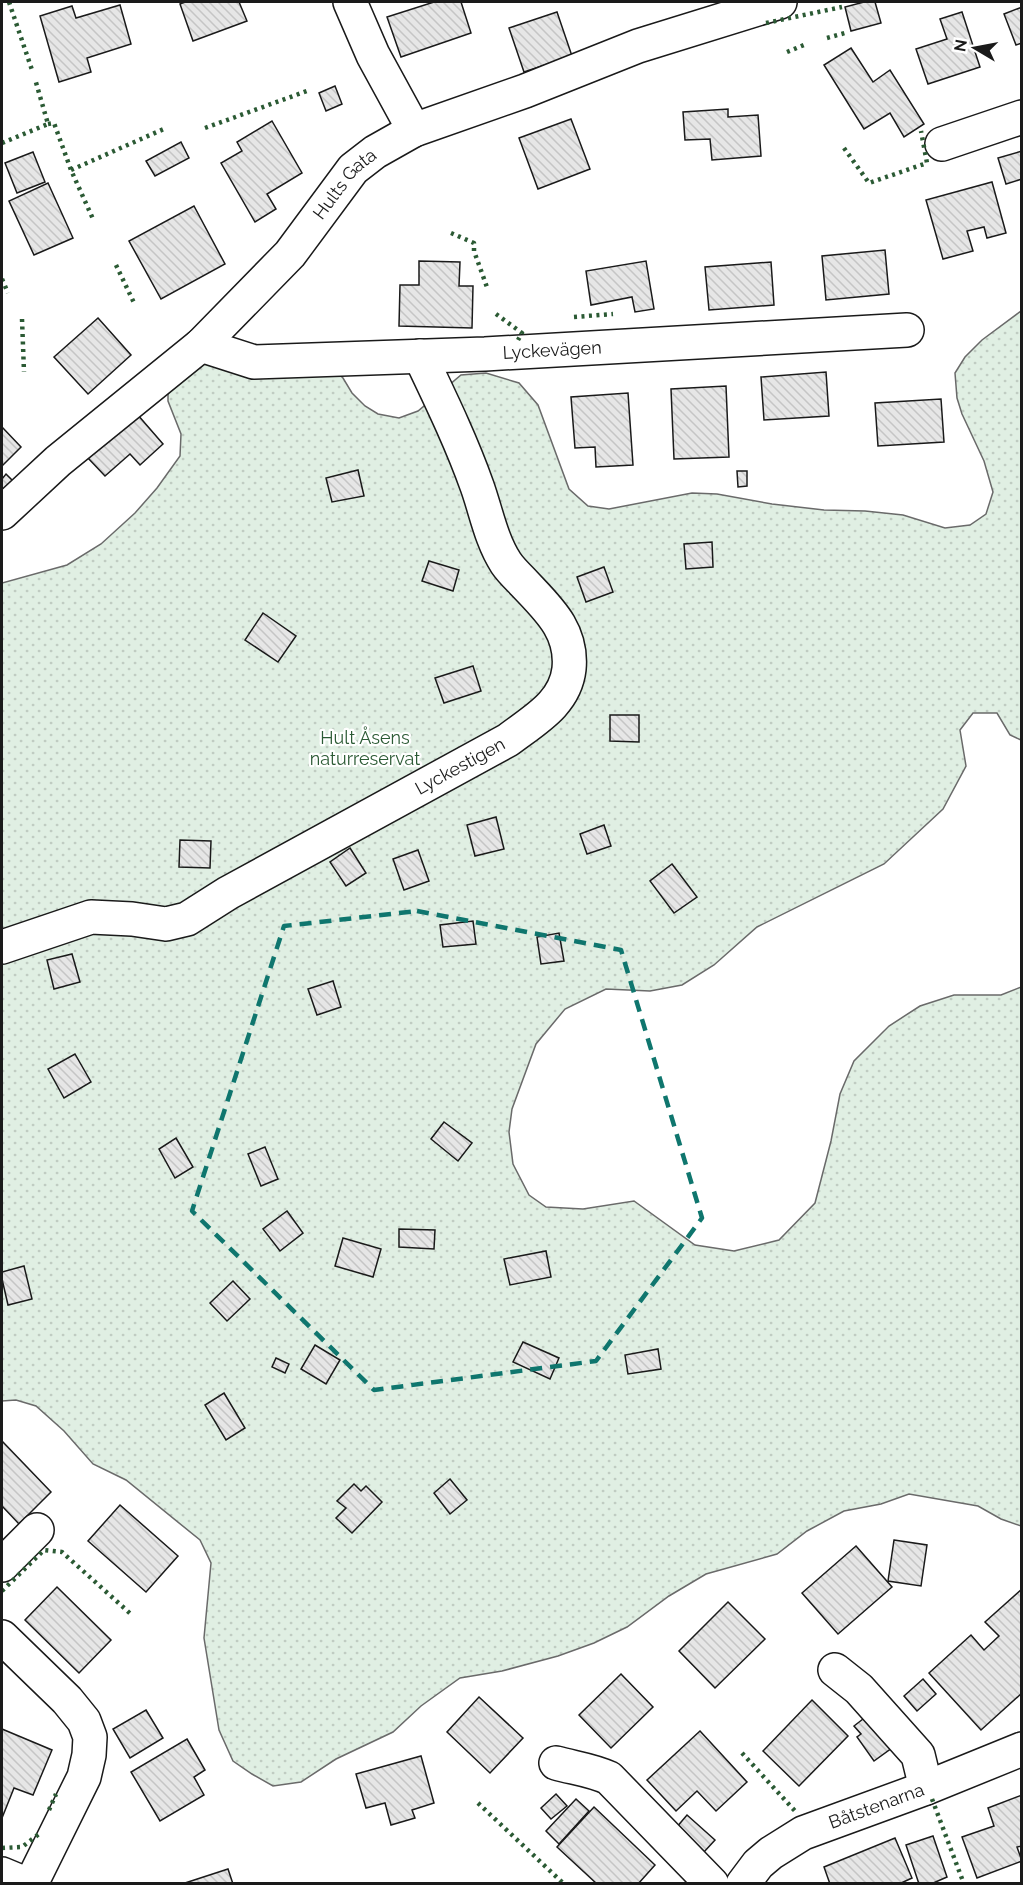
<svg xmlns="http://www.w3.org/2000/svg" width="1023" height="1885" font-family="Raleway,sans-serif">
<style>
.park{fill:url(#park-dots);stroke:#6a6a6a;stroke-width:1.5}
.building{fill:url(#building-back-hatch);stroke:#1a1a1a;stroke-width:1.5}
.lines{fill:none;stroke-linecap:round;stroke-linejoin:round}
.minor-casing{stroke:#1a1a1a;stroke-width:36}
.minor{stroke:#fff;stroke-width:33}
.hedge{stroke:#2b5a34;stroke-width:4.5;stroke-dasharray:3 4.5;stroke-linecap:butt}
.marked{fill:none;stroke:#0f766e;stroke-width:4.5;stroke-dasharray:12 8;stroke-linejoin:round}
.labels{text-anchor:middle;stroke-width:4.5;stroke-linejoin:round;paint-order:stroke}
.street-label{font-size:18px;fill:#1a1a1a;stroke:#fff}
.park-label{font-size:18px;fill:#2b5a34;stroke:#fff}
</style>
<defs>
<pattern id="park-dots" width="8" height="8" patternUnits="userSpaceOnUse" patternTransform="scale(1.5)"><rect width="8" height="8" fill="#e0efe3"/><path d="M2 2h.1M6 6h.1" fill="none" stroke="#c0ccc2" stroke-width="1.8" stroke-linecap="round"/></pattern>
<pattern id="building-back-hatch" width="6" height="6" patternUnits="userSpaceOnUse" patternTransform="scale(1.5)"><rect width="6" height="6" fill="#e6e6e6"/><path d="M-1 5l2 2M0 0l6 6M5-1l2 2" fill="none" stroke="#c5c5c5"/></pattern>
</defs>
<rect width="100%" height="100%" fill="#fff"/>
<path class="park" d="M 1021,311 L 1021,740 L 1010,735 L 997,713 L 973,713 L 960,730 L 966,766 L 943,809 L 884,864 L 757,927 L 714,965 L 682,985 L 650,991 L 606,989 L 565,1009 L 536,1044 L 512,1109 L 509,1132 L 513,1164 L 529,1195 L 546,1207 L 583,1209 L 634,1201 L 695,1245 L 734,1251 L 779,1240 L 815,1203 L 831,1141 L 840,1094 L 854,1061 L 889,1026 L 920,1006 L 954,995 L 1001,995 L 1021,987 L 1021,1526 L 1001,1519 L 978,1506 L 909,1494 L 881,1504 L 844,1511 L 807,1531 L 777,1554 L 706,1574 L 669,1596 L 627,1627 L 594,1643 L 558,1656 L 502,1671 L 460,1678 L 421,1706 L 393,1732 L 336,1759 L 301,1782 L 273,1786 L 252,1774 L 233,1761 L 219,1730 L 204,1638 L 211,1563 L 200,1540 L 126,1480 L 93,1464 L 64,1431 L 36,1406 L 16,1400 L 2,1401 L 2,583 L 67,565 L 101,544 L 135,513 L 157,488 L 180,456 L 181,434 L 168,401 L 168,391 L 204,359 L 323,360 L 343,378 L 352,393 L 365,406 L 378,414 L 399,418 L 418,411 L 461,375 L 486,373 L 519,383 L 538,405 L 569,489 L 588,506 L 609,509 L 692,493 L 717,494 L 772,504 L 824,510 L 865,511 L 903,515 L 945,528 L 970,525 L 986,514 L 993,492 L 984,461 L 962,414 L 957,398 L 955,373 L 965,357 L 982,340 Z"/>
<g class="building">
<path d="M 185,2 L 239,2 L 247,21 L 193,41 L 180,4 Z"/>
<path d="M 434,2 L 461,2 L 471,33 L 401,57 L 387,17 Z"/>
<path d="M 864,2 L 875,2 L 881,23 L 851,31 L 845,7 Z"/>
<path d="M 120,5 L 131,44 L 87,58 L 91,72 L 59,82 L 40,16 L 72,6 L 76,18 Z"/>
<path d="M 1022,7 L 1022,43 L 1016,45 L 1004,14 Z"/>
<path d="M 557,12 L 572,56 L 524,72 L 509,28 Z"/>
<path d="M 962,12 L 980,67 L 928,84 L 916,49 L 947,39 L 940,19 Z"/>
<path d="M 851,48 L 873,82 L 890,70 L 924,124 L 904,137 L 890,113 L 864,129 L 824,65 Z"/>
<path d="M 335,86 L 342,104 L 326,111 L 319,93 Z"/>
<path d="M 728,109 L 728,117 L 758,115 L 761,156 L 712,160 L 710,139 L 685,140 L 683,112 Z"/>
<path d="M 571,119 L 590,169 L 538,189 L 519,138 Z"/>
<path d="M 272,121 L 302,173 L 267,194 L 276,209 L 255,222 L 221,163 L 242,151 L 237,142 Z"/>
<path d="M 181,142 L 189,158 L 155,176 L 146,161 Z"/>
<path d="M 1022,151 L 1022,179 L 1006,184 L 998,158 Z"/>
<path d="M 33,152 L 45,182 L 17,193 L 5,163 Z"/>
<path d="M 992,182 L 1006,233 L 987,238 L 984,227 L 967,231 L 973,251 L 943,259 L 926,200 Z"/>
<path d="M 48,183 L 73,238 L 34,255 L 9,201 Z"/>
<path d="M 194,206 L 225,264 L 161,299 L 129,241 Z"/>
<path d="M 885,250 L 889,294 L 826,300 L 822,256 Z"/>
<path d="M 419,261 L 460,262 L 459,286 L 473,286 L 472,328 L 399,326 L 400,285 L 419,285 Z"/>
<path d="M 646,261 L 654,309 L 635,312 L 632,297 L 591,305 L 586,271 Z"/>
<path d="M 771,262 L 774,305 L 709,310 L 705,267 Z"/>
<path d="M 98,318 L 131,355 L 88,394 L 54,357 Z"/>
<path d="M 826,372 L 829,416 L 764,420 L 761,377 Z"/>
<path d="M 726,386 L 729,457 L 674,459 L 671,389 Z"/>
<path d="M 628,393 L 633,465 L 596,467 L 595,447 L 575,448 L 571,397 Z"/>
<path d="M 941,399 L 944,442 L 878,446 L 875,403 Z"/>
<path d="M 137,414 L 163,444 L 140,465 L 130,454 L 105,476 L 88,458 Z"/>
<path d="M 2,427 L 21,447 L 2,466 Z"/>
<path d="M 358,470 L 364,496 L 332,502 L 326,478 Z"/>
<path d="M 737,471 L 747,471 L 747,486 L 738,487 Z"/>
<path d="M 6,474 L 13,481 L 2,492 L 2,479 Z"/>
<path d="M 712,542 L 713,567 L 686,569 L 684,544 Z"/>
<path d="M 429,561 L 459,570 L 453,591 L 422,581 Z"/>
<path d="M 604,567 L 613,592 L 586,602 L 577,577 Z"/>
<path d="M 263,613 L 296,636 L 278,662 L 245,640 Z"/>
<path d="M 473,666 L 481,691 L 444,703 L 435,678 Z"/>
<path d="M 610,715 L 639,715 L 639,742 L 610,741 Z"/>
<path d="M 496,817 L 504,849 L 475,856 L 467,825 Z"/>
<path d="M 604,825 L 611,846 L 587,854 L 580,834 Z"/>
<path d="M 180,840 L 211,841 L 210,868 L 179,867 Z"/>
<path d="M 350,848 L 366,873 L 346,886 L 330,862 Z"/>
<path d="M 418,850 L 429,881 L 404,890 L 393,859 Z"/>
<path d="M 672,864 L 697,897 L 674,913 L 650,881 Z"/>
<path d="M 473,921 L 476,944 L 443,947 L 440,925 Z"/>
<path d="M 559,933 L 564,961 L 541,964 L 537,937 Z"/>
<path d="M 72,954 L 80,982 L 54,989 L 47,960 Z"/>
<path d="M 333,981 L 341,1007 L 317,1015 L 308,989 Z"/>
<path d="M 75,1054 L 91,1082 L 64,1098 L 48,1069 Z"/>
<path d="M 444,1122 L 472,1143 L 458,1161 L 431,1139 Z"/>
<path d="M 176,1138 L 193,1167 L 175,1178 L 159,1149 Z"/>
<path d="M 265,1147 L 278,1179 L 261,1186 L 248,1154 Z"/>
<path d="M 287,1211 L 303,1233 L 280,1251 L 263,1229 Z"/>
<path d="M 399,1229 L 435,1230 L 434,1249 L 399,1247 Z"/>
<path d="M 343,1238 L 381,1249 L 373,1277 L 335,1266 Z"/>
<path d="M 546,1251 L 551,1277 L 510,1285 L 504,1259 Z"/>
<path d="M 24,1266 L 32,1299 L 8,1305 L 2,1279 L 2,1272 Z"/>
<path d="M 233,1281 L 250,1299 L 227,1321 L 210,1303 Z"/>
<path d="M 523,1342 L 559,1358 L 550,1379 L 513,1362 Z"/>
<path d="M 315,1345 L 340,1360 L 326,1384 L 301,1369 Z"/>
<path d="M 658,1349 L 661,1369 L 628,1374 L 625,1355 Z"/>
<path d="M 276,1358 L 289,1364 L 285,1373 L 272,1367 Z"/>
<path d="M 224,1393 L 245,1428 L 226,1440 L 205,1405 Z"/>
<path d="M 2,1441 L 51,1492 L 19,1524 L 2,1506 Z"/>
<path d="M 450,1479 L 467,1500 L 450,1514 L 434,1493 Z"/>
<path d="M 354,1484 L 361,1491 L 366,1486 L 382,1502 L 352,1533 L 336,1518 L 346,1508 L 337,1501 Z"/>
<path d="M 120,1505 L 178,1556 L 146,1592 L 88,1541 Z"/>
<path d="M 894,1540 L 927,1545 L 921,1586 L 888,1581 Z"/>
<path d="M 856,1546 L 892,1587 L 838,1634 L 802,1593 Z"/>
<path d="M 57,1587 L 111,1640 L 79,1673 L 25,1620 Z"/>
<path d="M 1022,1589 L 1022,1693 L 981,1730 L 929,1673 L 971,1635 L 984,1650 L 999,1636 L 985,1622 Z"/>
<path d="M 728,1602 L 765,1639 L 715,1688 L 679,1651 Z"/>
<path d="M 621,1674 L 653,1707 L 611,1748 L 579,1715 Z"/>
<path d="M 923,1679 L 936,1694 L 917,1711 L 904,1696 Z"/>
<path d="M 479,1697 L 523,1738 L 490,1773 L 447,1732 Z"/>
<path d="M 812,1700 L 848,1736 L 799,1786 L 763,1751 Z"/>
<path d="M 146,1710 L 163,1738 L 130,1758 L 113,1729 Z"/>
<path d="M 872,1712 L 896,1745 L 874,1761 L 857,1737 L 861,1734 L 854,1726 Z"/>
<path d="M 2,1729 L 52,1750 L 33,1795 L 14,1788 L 2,1818 Z"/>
<path d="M 700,1731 L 747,1782 L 716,1811 L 697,1791 L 676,1811 L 647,1780 Z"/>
<path d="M 187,1739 L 205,1770 L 194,1777 L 204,1795 L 160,1821 L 131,1772 Z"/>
<path d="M 421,1756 L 434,1803 L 412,1810 L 415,1818 L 391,1825 L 385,1803 L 366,1808 L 356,1774 Z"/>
<path d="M 556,1794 L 567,1806 L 551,1819 L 541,1808 Z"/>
<path d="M 1022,1795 L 1022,1846 L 1017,1847 L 1022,1861 L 977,1878 L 962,1837 L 994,1826 L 988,1808 Z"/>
<path d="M 576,1799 L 589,1811 L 559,1844 L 546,1831 Z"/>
<path d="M 594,1807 L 655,1865 L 638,1884 L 597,1884 L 557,1847 Z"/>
<path d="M 687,1815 L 715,1840 L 704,1852 L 676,1828 Z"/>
<path d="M 933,1836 L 947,1877 L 931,1884 L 919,1884 L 906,1845 Z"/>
<path d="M 895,1838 L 912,1878 L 899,1884 L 830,1884 L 824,1867 Z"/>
<path d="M 228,1869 L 233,1884 L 185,1883 Z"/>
</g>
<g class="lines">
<g class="minor-casing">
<g id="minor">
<path d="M 350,2 L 373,55 L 414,130"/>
<path d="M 942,144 L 1022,117"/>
<path id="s1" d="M 201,345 L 254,362 L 485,354 L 907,330"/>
<path id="s2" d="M 2,513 L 58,461 L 201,345 L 290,254 L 353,169 L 375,152 L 414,130 L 525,91 L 638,46 L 780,2"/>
<path id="s3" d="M 2,947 L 91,917 L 132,919 L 166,924 L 187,919 L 228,893 L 508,740 C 534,720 565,704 569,669 C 573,629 546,607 521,580 C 516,575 510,569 506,563 C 491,540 486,511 477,486 C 461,441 440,398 420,356"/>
<path d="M 2,1565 L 37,1530"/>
<path d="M 2,1637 L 67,1700 L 84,1721 L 90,1737 L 89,1755 L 84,1777 L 31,1884"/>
<path d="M 835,1670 L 859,1689 L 918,1755 L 926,1788"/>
<path d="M 556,1763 C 574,1768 592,1770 609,1778 L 712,1884"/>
<path d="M 2,1874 L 26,1884"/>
<path id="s4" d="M 743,1884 L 758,1864 L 771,1853 L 803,1833 L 926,1788 L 1022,1749"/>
</g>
</g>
<use href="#minor" class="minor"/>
<g class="hedge">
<path d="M 9,2 L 32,70"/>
<path d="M 766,23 L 842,7"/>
<path d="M 827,38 L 845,33"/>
<path d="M 787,52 L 804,45"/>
<path d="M 48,124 L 54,123 L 71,170 L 93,219"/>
<path d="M 205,128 L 307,91"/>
<path d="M 2,143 L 48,124 L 35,79"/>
<path d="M 844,148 L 869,183 L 927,163 L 921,131"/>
<path d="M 71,170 L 166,128"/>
<path d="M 451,233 L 474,243 L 474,251 L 488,290"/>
<path d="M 116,265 L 135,305"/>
<path d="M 2,279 L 8,293"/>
<path d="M 496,314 L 522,333 L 518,340"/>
<path d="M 574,317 L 613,314"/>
<path d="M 22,319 L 24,372"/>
<path d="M 2,1591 L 44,1550 L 62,1552 L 133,1616"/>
<path d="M 742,1753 L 795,1811"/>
<path d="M 932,1799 L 964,1884"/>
<path d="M 478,1803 L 564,1884"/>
<path d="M 49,1810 L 56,1794"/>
<path d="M 2,1848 L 22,1847 L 39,1834"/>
</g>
</g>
<path class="marked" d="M 417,911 L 621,950 L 702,1218 L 596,1361 L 374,1390 L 192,1211 L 284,926 Z"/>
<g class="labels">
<g class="street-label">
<text dy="6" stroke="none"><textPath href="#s2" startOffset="477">Hults Gata</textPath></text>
<text dy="6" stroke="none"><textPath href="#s1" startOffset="354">Lyckevägen</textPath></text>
<text dy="6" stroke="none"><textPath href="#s3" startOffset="504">Lyckestigen</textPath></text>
<text dy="6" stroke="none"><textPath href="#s4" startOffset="158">Båtstenarna</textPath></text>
</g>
<g class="park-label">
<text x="365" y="744">Hult Åsens<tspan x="365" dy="21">naturreservat</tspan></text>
</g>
</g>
<rect width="1023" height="1885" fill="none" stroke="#1a1a1a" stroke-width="6"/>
<g transform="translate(975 48) rotate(280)" stroke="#ffffff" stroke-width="4.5" paint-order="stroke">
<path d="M0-4.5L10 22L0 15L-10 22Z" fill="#1a1a1a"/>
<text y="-9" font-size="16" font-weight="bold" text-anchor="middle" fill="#1a1a1a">N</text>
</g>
</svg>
